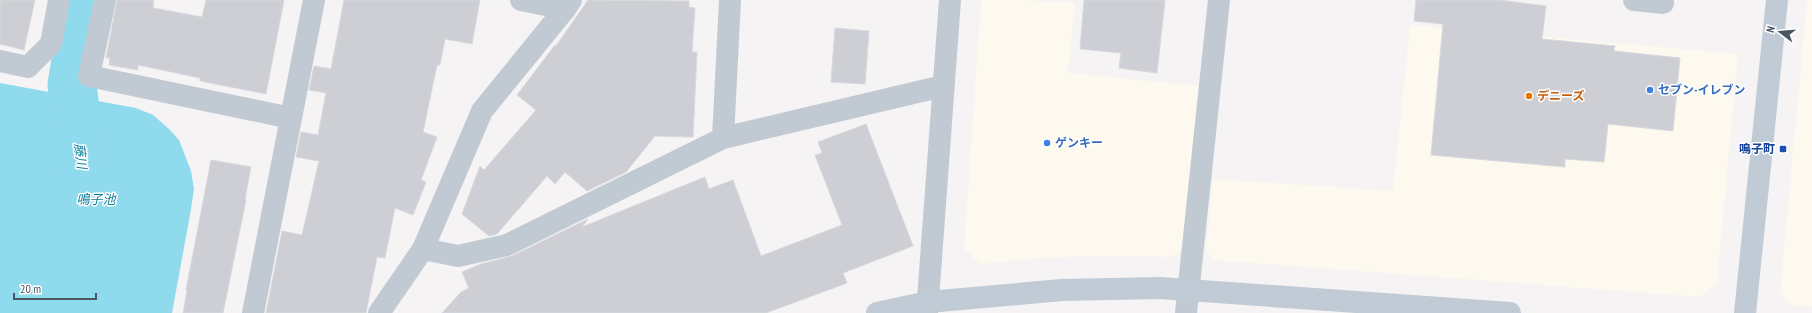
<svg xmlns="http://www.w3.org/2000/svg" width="1812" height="313" font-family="'PT Sans Narrow','Noto Sans JP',sans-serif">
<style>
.commercial{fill:#fdf9ef}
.water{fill:#90daee}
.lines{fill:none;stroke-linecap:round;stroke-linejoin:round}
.river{stroke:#90daee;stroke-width:49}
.building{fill:#cdcfd5;stroke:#d7d9de}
.street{stroke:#c1cad2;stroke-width:22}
.secondary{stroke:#c1cbd6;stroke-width:22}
.shop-dot{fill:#3f7fe0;stroke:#fff;stroke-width:1.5}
.food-dot{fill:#e8710a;stroke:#fff;stroke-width:1.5}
.transit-dot{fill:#1a4fb4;stroke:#fff;stroke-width:1.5}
.labels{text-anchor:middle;stroke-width:3;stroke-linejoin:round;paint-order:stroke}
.shop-label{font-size:12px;font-weight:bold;fill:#366cbe;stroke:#fff;text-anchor:start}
.food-label{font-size:12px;font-weight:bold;fill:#c56008;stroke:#fff;text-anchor:start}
.transit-label{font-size:12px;font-weight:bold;fill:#164399;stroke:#fff;text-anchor:end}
.water-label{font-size:13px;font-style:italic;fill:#0c7c9b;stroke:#fff}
</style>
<rect width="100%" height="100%" fill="#f5f3f3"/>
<g class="commercial">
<path d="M 981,0 L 1023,0 L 1075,3 L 1068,73 L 1199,86 L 1183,249 L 1173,257 L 1095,256 L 1039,258 L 980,264 L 964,248 Z"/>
<path d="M 1807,0 L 1812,0 L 1812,306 L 1791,305 L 1780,292 Z"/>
<path d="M 1410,25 L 1738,54 L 1717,283 L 1700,297 L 1213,260 L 1206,250 L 1213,179 L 1393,191 Z"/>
</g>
<path class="water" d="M 0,83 L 136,108 L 153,115 L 169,129 L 179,140 L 191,171 L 194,189 L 190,215 L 172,313 L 0,313 Z"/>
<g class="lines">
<path class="river" d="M 82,163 L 72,85 L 86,0"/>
</g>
<g class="building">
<path d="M 0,0 L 35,0 L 24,50 L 0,44 Z"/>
<path d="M 117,0 L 154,0 L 153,8 L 202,17 L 206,0 L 284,0 L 266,94 L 200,81 L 200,78 L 138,65 L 138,70 L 109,65 L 110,58 L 106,58 Z"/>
<path d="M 344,0 L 480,0 L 472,44 L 445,39 L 440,65 L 437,65 L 423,132 L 437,137 L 421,180 L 426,182 L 413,215 L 395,208 L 385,258 L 377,257 L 366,313 L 266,313 L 282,231 L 302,235 L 319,161 L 296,157 L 301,132 L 318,135 L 326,93 L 309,90 L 314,66 L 331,69 Z"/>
<path d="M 588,0 L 689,1 L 689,7 L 695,8 L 692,52 L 697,52 L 693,137 L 655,136 L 626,172 L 587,191 L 565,172 L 555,184 L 547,176 L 497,234 L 489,236 L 462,214 L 480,166 L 484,170 L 536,110 L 517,95 L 555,45 L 556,46 Z"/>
<path d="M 1084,0 L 1165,0 L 1157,73 L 1119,68 L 1121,53 L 1080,49 Z"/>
<path d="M 1416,0 L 1500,0 L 1546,6 L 1542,39 L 1615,46 L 1614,51 L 1680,58 L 1673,131 L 1608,124 L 1604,162 L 1565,159 L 1565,167 L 1431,155 L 1443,24 L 1414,21 Z"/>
<path d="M 835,28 L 869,31 L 865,84 L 831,82 Z"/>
<path d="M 866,124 L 913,246 L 843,273 L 847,283 L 766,313 L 442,313 L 461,292 L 469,288 L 462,272 L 481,264 L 512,256 L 588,219 L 582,227 L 705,177 L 709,189 L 733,180 L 761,256 L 842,225 L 815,155 L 822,153 L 818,142 Z"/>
<path d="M 211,160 L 251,167 L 245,199 L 246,200 L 223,313 L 183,313 L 187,290 L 186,290 Z"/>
</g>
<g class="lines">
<g class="street">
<path d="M 105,0 L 89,76 L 291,118"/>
<path d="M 521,0 L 565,9"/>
<path d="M 1634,0 L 1663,3 L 1663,0"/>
<path d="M 0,61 L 28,67 L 51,44 L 59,0"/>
<path d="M 723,138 L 730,0"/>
<path d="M 423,249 L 458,256 L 507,245 L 723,138 L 943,86"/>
<path d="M 253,313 L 314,0"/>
<path d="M 379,313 L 423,249 L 482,111 L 565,9 L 571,0"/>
<path d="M 927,313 L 950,0"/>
<path d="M 1186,313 L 1219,0"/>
</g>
<g class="secondary">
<path d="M 877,313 L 928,302 L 1062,290 L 1160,288 L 1510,313"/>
<path d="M 1745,313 L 1777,0"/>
</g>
</g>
<g class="shop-dot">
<circle cx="1650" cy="90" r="4"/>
<circle cx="1047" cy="143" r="4"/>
</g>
<circle class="food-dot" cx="1529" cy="96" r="4"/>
<rect class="transit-dot" x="1779" y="145" width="8" height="8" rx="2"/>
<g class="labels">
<g class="shop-label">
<text x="1658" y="94">セブン-イレブン</text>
<text x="1055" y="147">ゲンキー</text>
</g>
<g class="food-label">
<text x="1537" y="100">デニーズ</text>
</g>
<g class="transit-label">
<text x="1775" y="153">鳴子町</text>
</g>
<g class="water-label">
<text transform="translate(81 156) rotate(83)" y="5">藤川</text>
<text x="96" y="204">鳴子池</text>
</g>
</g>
<g transform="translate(1780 32) rotate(286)" stroke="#ffffff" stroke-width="3" paint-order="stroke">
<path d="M0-3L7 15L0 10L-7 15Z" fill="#4a5661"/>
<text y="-6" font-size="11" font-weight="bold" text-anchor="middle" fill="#4a5661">N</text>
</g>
<path d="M14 293v6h82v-6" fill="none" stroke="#4a5661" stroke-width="2"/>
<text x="20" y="293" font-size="12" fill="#4a5661" stroke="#ffffff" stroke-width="3" paint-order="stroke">20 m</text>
</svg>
